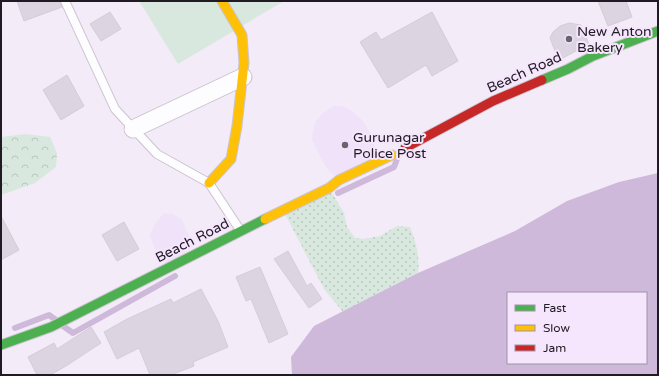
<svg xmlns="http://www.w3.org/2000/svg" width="659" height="376" font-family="'Varela Round',sans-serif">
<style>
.built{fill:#f0e2f8}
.grass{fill:url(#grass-dots)}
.forest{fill:url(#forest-crowns)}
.park{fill:#d8e8de}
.water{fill:#cfb9db;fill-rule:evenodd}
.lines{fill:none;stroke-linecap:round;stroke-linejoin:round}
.stream{stroke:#cfb9db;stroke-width:6}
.building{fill:#ddd4e2;stroke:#d4cdd7}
.lane-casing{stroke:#cbc4ce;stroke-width:10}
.street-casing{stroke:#cbc4ce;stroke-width:19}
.fast-casing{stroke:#cbc4ce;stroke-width:11}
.slow-casing{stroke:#cbc4ce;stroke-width:11}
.jam-casing{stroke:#cbc4ce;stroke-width:11}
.lane{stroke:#fdfcfe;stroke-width:8}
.street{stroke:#fdfcfe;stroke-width:17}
.fast{stroke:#4caf50;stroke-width:9}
.slow{stroke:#ffc107;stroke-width:9}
.jam{stroke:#c62828;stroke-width:9}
.poi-dot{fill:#6a636d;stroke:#f5e5fd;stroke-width:1.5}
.labels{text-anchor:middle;stroke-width:4;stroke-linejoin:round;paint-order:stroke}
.poi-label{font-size:14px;fill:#201a22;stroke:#f5e5fd;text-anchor:start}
.street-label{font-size:14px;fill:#201a22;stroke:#f5e5fd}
</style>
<defs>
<pattern id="grass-dots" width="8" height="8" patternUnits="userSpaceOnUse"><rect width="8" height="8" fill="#d8e8de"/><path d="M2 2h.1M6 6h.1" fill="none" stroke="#b9c6be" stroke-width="1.8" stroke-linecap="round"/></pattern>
<pattern id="forest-crowns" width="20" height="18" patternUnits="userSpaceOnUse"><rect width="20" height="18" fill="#d8e8de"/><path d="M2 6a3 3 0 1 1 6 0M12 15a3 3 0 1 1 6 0" fill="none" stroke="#b9c6be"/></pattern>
</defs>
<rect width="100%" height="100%" fill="#f3ebf7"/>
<g class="built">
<path d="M 334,106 L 342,106 L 349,109 L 362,120 L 371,134 L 379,161 L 339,180 L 329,171 L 322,160 L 312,140 L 313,131 L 316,121 L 324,112 Z"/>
<path d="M 164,213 L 173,214 L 182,220 L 193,245 L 168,268 L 156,251 L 150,235 L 155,224 Z"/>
</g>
<path class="grass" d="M 329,188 L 344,213 L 347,227 L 355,238 L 364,239 L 380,236 L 397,226 L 410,227 C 416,242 420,256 418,273 L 343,312 L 324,289 L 283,210 Z"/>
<path class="forest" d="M 26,134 L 50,137 L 57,153 L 56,167 L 35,183 L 1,195 L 1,137 Z"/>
<path class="park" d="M 139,1 L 284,1 L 178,64 Z"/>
<path class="water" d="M 658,173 L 658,375 L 292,375 L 291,357 L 314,326 L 418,273 L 515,231 L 567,201 L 619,182 ZM 508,293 L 646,293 L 646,363 L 508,363 Z"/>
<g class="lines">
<g class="stream">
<path d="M 338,193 L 394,167 L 397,159"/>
<path d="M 63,326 L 73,333 L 175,276"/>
<path d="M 15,328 L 49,315 L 56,320"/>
</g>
</g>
<g class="building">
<path d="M 17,1 L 60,1 L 62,7 L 24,21 Z"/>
<path d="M 598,1 L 626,1 L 632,17 L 608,26 Z"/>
<path d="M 110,12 L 121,29 L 101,41 L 90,24 Z"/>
<path d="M 432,12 L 458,61 L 432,76 L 426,65 L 388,88 L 360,42 L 376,32 L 381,40 Z"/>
<path d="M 569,23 L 581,25 L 589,44 L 561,59 L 555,51 L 550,38 L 553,32 L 560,26 Z"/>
<path d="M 67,75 L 84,106 L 61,120 L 43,90 Z"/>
<path d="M 1,216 L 19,250 L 1,260 Z"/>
<path d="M 124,222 L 139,249 L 117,261 L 102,235 Z"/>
<path d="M 288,251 L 307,286 L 311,283 L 322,299 L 309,308 L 274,259 Z"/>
<path d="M 260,267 L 288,334 L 269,343 L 251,299 L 246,301 L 236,277 Z"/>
<path d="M 201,289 L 218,321 L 228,347 L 193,362 L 194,366 L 171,375 L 150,375 L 139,348 L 117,359 L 104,332 L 127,319 L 171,299 L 173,303 Z"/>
<path d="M 91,327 L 101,343 L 66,366 L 50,375 L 37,375 L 28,357 L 54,343 L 57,349 Z"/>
</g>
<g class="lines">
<g class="lane-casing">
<path id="lane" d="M 65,1 L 115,109 L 157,154 L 209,183 L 240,230"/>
</g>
<g class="street-casing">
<path id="street" d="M 133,129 L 243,77"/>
</g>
<g class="fast-casing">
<g id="fast">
<path d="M 542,80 L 568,69 L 593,56 L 658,31"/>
<path d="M 1,345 L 51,327 L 265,219"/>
</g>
</g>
<g class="slow-casing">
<g id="slow">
<path d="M 209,183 L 231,159 L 237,126 L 244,63 L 242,35 L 222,1"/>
<path d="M 265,219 L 329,188 L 339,180 L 392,155"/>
</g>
</g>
<g class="jam-casing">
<path id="jam" d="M 405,148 L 493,101 L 542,80"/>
</g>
<use href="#lane" class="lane"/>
<use href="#street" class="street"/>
<use href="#fast" class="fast"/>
<use href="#slow" class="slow"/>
<use href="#jam" class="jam"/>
</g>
<g class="poi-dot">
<circle cx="569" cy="39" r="4"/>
<circle cx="345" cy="145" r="4"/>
</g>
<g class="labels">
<g class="poi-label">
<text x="577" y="36">New Anton<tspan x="577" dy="16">Bakery</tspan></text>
<text x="353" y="142">Gurunagar<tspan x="353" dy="16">Police Post</tspan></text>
</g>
<g class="street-label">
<text transform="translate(524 72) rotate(-24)" y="5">Beach Road</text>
<text transform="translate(192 240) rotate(-27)" y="5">Beach Road</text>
</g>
</g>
<rect width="659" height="376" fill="none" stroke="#201a22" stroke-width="4"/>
<rect x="507" y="292" width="140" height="72" fill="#f5e5fd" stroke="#a094a5"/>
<rect x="515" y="305" width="20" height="6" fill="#4caf50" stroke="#a094a5"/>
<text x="543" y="312" font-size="12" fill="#201a22">Fast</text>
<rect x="515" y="325" width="20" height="6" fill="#ffc107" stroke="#a094a5"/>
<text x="543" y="332" font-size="12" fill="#201a22">Slow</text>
<rect x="515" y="345" width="20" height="6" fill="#c62828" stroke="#a094a5"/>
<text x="543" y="352" font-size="12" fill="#201a22">Jam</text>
</svg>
